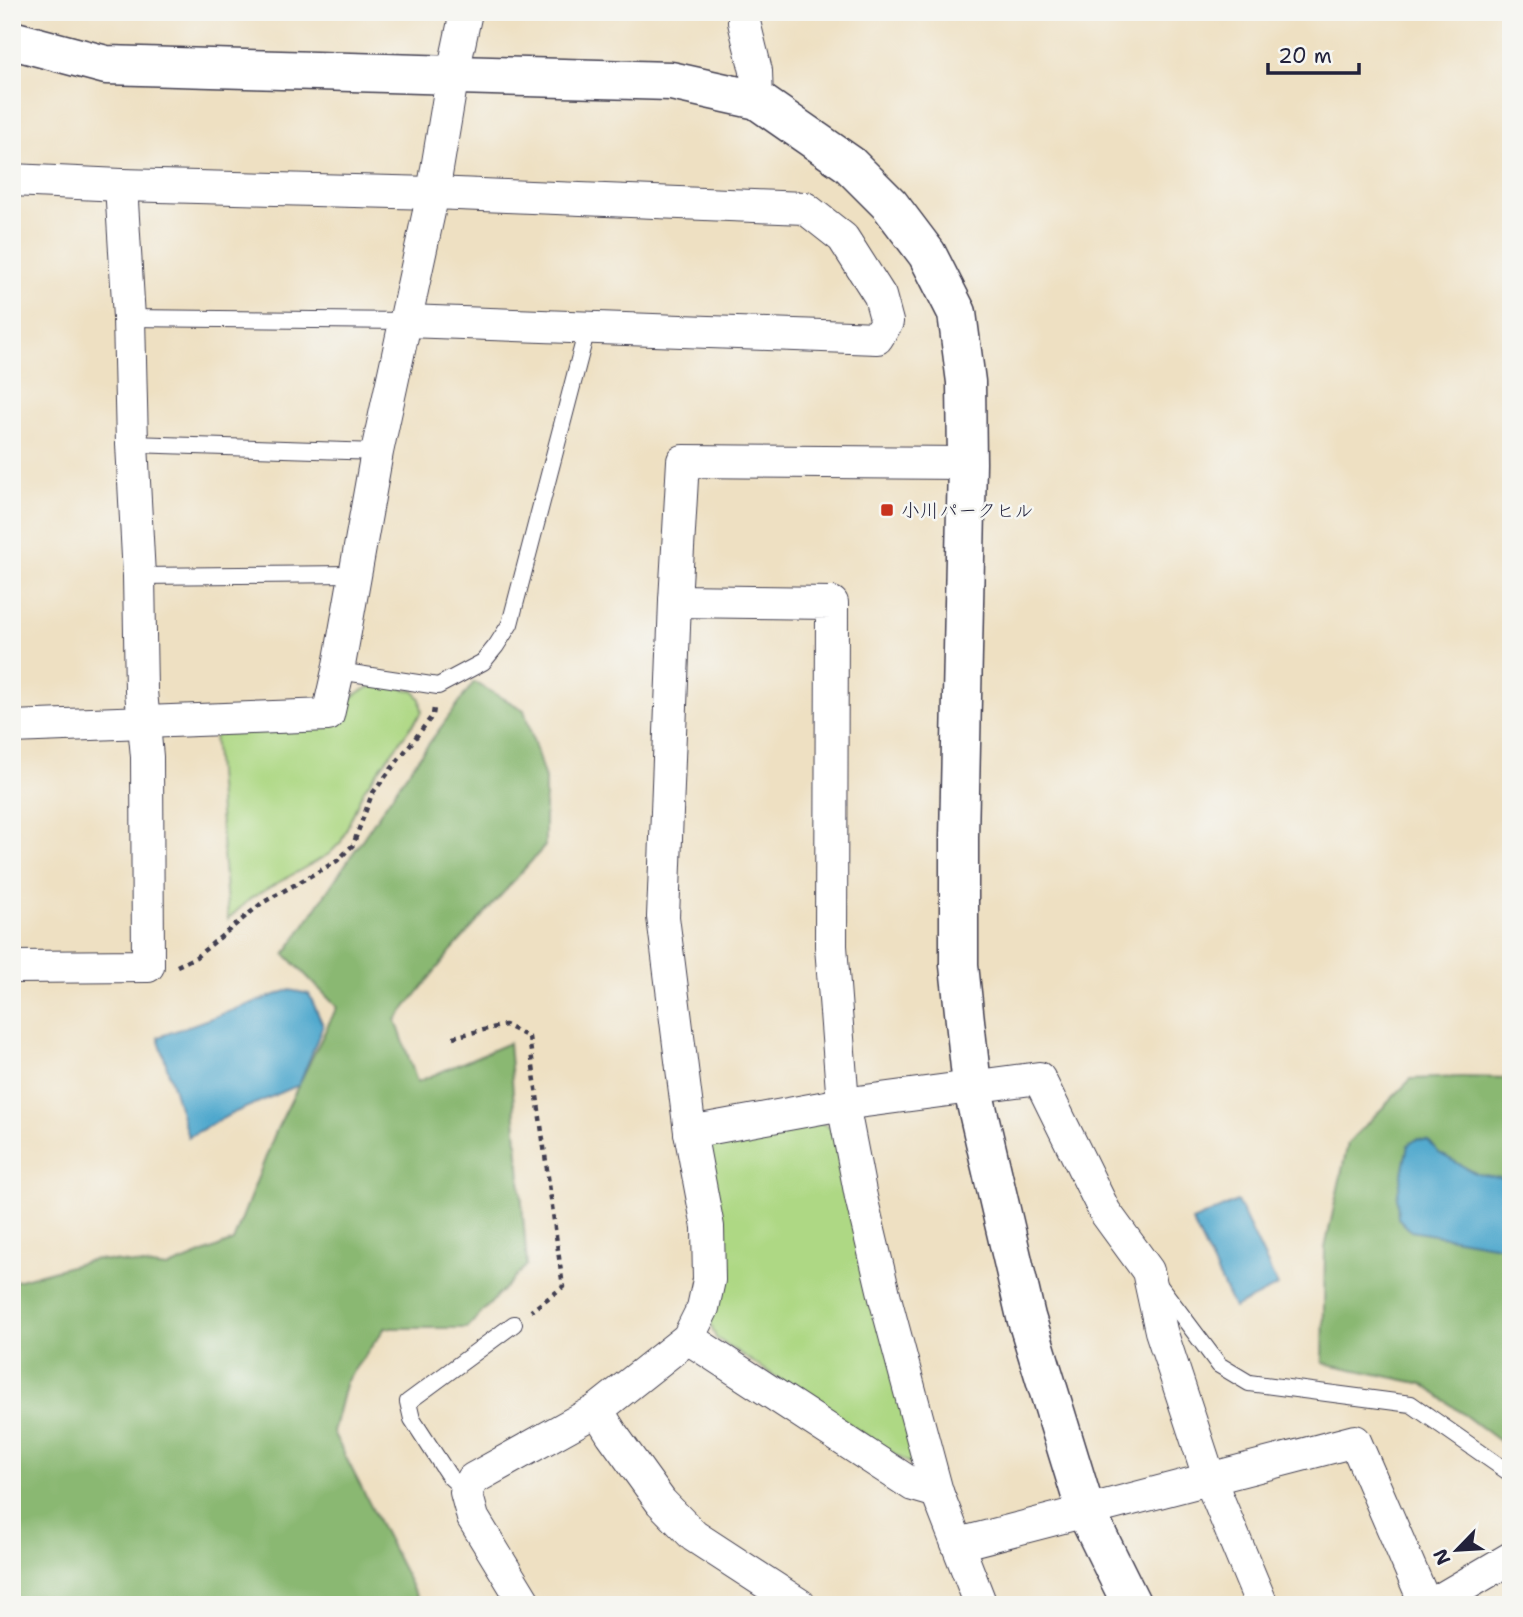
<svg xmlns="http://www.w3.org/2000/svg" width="1523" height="1617" font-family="'Shantell Sans','Klee One',sans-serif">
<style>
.green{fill:#aed884;stroke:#687d60;stroke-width:2}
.forest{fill:#8ab872;stroke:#566d56;stroke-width:2}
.water{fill:#50a8cd;stroke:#396584;stroke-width:2}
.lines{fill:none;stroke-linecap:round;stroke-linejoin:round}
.service-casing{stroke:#413e4f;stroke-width:18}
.minor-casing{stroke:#413e4f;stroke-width:34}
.tertiary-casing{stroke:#413e4f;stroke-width:41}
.path{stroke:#413e4f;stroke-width:4.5;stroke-dasharray:5 5;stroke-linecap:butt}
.service{stroke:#fff;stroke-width:16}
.minor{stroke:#fff;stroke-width:32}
.tertiary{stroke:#fff;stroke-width:38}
.poi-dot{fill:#c8321e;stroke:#f6f6f2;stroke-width:2.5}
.labels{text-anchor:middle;stroke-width:5;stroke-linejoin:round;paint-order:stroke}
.poi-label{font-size:19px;fill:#22223b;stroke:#f6f6f2;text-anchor:start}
</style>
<rect width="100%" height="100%" fill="#f6f6f2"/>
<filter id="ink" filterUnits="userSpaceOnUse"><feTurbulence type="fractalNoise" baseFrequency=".0143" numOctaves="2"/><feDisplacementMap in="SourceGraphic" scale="14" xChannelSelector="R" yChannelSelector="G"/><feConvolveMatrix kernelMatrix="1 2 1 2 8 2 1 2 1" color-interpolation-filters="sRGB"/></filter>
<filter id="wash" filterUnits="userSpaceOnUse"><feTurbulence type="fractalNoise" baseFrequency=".00686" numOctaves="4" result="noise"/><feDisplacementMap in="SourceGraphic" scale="28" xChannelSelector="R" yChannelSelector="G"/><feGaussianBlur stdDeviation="1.57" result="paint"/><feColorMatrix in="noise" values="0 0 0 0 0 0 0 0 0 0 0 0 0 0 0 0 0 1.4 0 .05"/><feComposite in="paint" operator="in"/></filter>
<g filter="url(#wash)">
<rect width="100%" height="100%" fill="#eee0c2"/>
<g class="green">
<path d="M 380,683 L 414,691 L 420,699 L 422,712 L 363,791 L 341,842 L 329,854 L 251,898 L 228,919 L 214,733 L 342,709 C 353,693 363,690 380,683 Z"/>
<path d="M 822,1123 L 834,1130 L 918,1456 L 910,1464 L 716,1338 L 711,1325 L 702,1149 L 716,1135 Z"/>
</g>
<g class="forest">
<path d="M 474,682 L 524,710 L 545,779 L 545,846 L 452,950 L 396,1020 L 417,1082 L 509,1043 L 527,1265 L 467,1328 L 385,1328 L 346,1381 L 333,1432 L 421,1605 L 12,1605 L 12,1282 L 96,1259 L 167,1268 L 233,1241 L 276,1131 L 337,1007 L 285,954 L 403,779 Z"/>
<path d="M 1461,1077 L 1511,1078 L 1511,1450 L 1423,1384 L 1323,1363 L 1325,1248 L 1348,1143 L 1411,1079 Z"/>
</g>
<g class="water">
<path d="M 289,990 L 309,994 L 323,1025 L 299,1085 L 231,1114 L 188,1137 L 158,1037 Z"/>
<path d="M 1417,1139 L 1429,1141 L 1439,1153 L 1477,1174 L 1511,1179 L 1511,1248 L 1411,1231 L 1398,1218 L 1397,1197 L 1408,1145 Z"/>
<path d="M 1237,1201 L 1278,1286 L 1234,1308 L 1192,1221 Z"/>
</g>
</g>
<g filter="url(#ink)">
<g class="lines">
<g class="service-casing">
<g id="service">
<path d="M 129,318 L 406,321"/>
<path d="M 132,444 L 377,452"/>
<path d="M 139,576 L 355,574"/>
<path d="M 338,671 L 438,686 L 483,662 L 496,646 L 510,624 L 587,329"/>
<path d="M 1159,1285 L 1219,1365 L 1249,1383 L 1411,1404 L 1511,1474"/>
<path d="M 466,1492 L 449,1476 L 412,1419 L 408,1402 L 514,1324"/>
</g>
</g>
<g class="minor-casing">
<g id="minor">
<path d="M 744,12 L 744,22 L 756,71 L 757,100"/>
<path d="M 12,180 L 121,185 L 433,193 L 805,208 L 843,238 L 880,296 L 887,322 L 877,338 L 406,321"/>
<path d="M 675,601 L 832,603 L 831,946 L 843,1104 L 861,1197 L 885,1298 L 937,1492 L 981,1605"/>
<path d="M 12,727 L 328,715 L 338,671 L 377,452 L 433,193 L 453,73 L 466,12"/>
<path d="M 12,967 L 148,966 L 147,757 L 141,691 L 139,576 L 132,444 L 129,318 L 121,185"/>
<path d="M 690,1132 L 843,1104 L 1039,1078 L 1105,1212 L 1148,1271 L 1161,1331 L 1210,1480 L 1262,1605"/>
<path d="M 688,1338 L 913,1485 L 937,1492"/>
<path d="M 597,1410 L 612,1434 L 661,1502 L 694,1536 L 800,1605"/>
<path d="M 959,1544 L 1355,1441 L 1426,1605"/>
<path d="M 526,1605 L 473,1518 L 466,1492 L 473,1479 L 597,1410 L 688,1338 L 703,1308 L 709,1280 L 708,1227 L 690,1132 L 663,917 L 675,601 L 683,461 L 967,463"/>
<path d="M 1431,1605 L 1511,1558"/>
</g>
</g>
<g class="tertiary-casing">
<path id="tertiary" d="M 12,40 L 106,65 L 671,81 L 757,100 L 849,164 L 890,205 L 927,254 L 957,313 L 966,382 L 967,463 L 959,838 L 959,965 L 972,1086 L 1026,1317 L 1086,1512 L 1132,1605"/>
</g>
<g class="path">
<path d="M 177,966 L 196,957 L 262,903 L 337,861 L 353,845 L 372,794 L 433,715 L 434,708"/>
<path d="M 453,1037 L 505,1025 L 529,1037 L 563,1287 L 531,1311"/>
</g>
<use href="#service" class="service"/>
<use href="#minor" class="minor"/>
<use href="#tertiary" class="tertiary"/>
</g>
</g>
<rect class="poi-dot" x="880" y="503" width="14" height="14" rx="3.5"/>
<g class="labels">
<g class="poi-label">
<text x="901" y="517">小川パークヒル</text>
</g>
</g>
<rect width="1523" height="1617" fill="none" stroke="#f6f6f2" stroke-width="42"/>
<g transform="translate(1457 1550) rotate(245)" stroke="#f6f6f2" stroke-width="5" paint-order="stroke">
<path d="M0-5L12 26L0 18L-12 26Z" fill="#22223b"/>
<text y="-10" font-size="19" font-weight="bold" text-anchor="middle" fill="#22223b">N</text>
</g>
<path d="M1268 63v10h91v-10" fill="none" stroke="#22223b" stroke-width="3.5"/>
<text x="1278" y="63" font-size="21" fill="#22223b" stroke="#f6f6f2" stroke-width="5" paint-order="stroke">20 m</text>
</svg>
